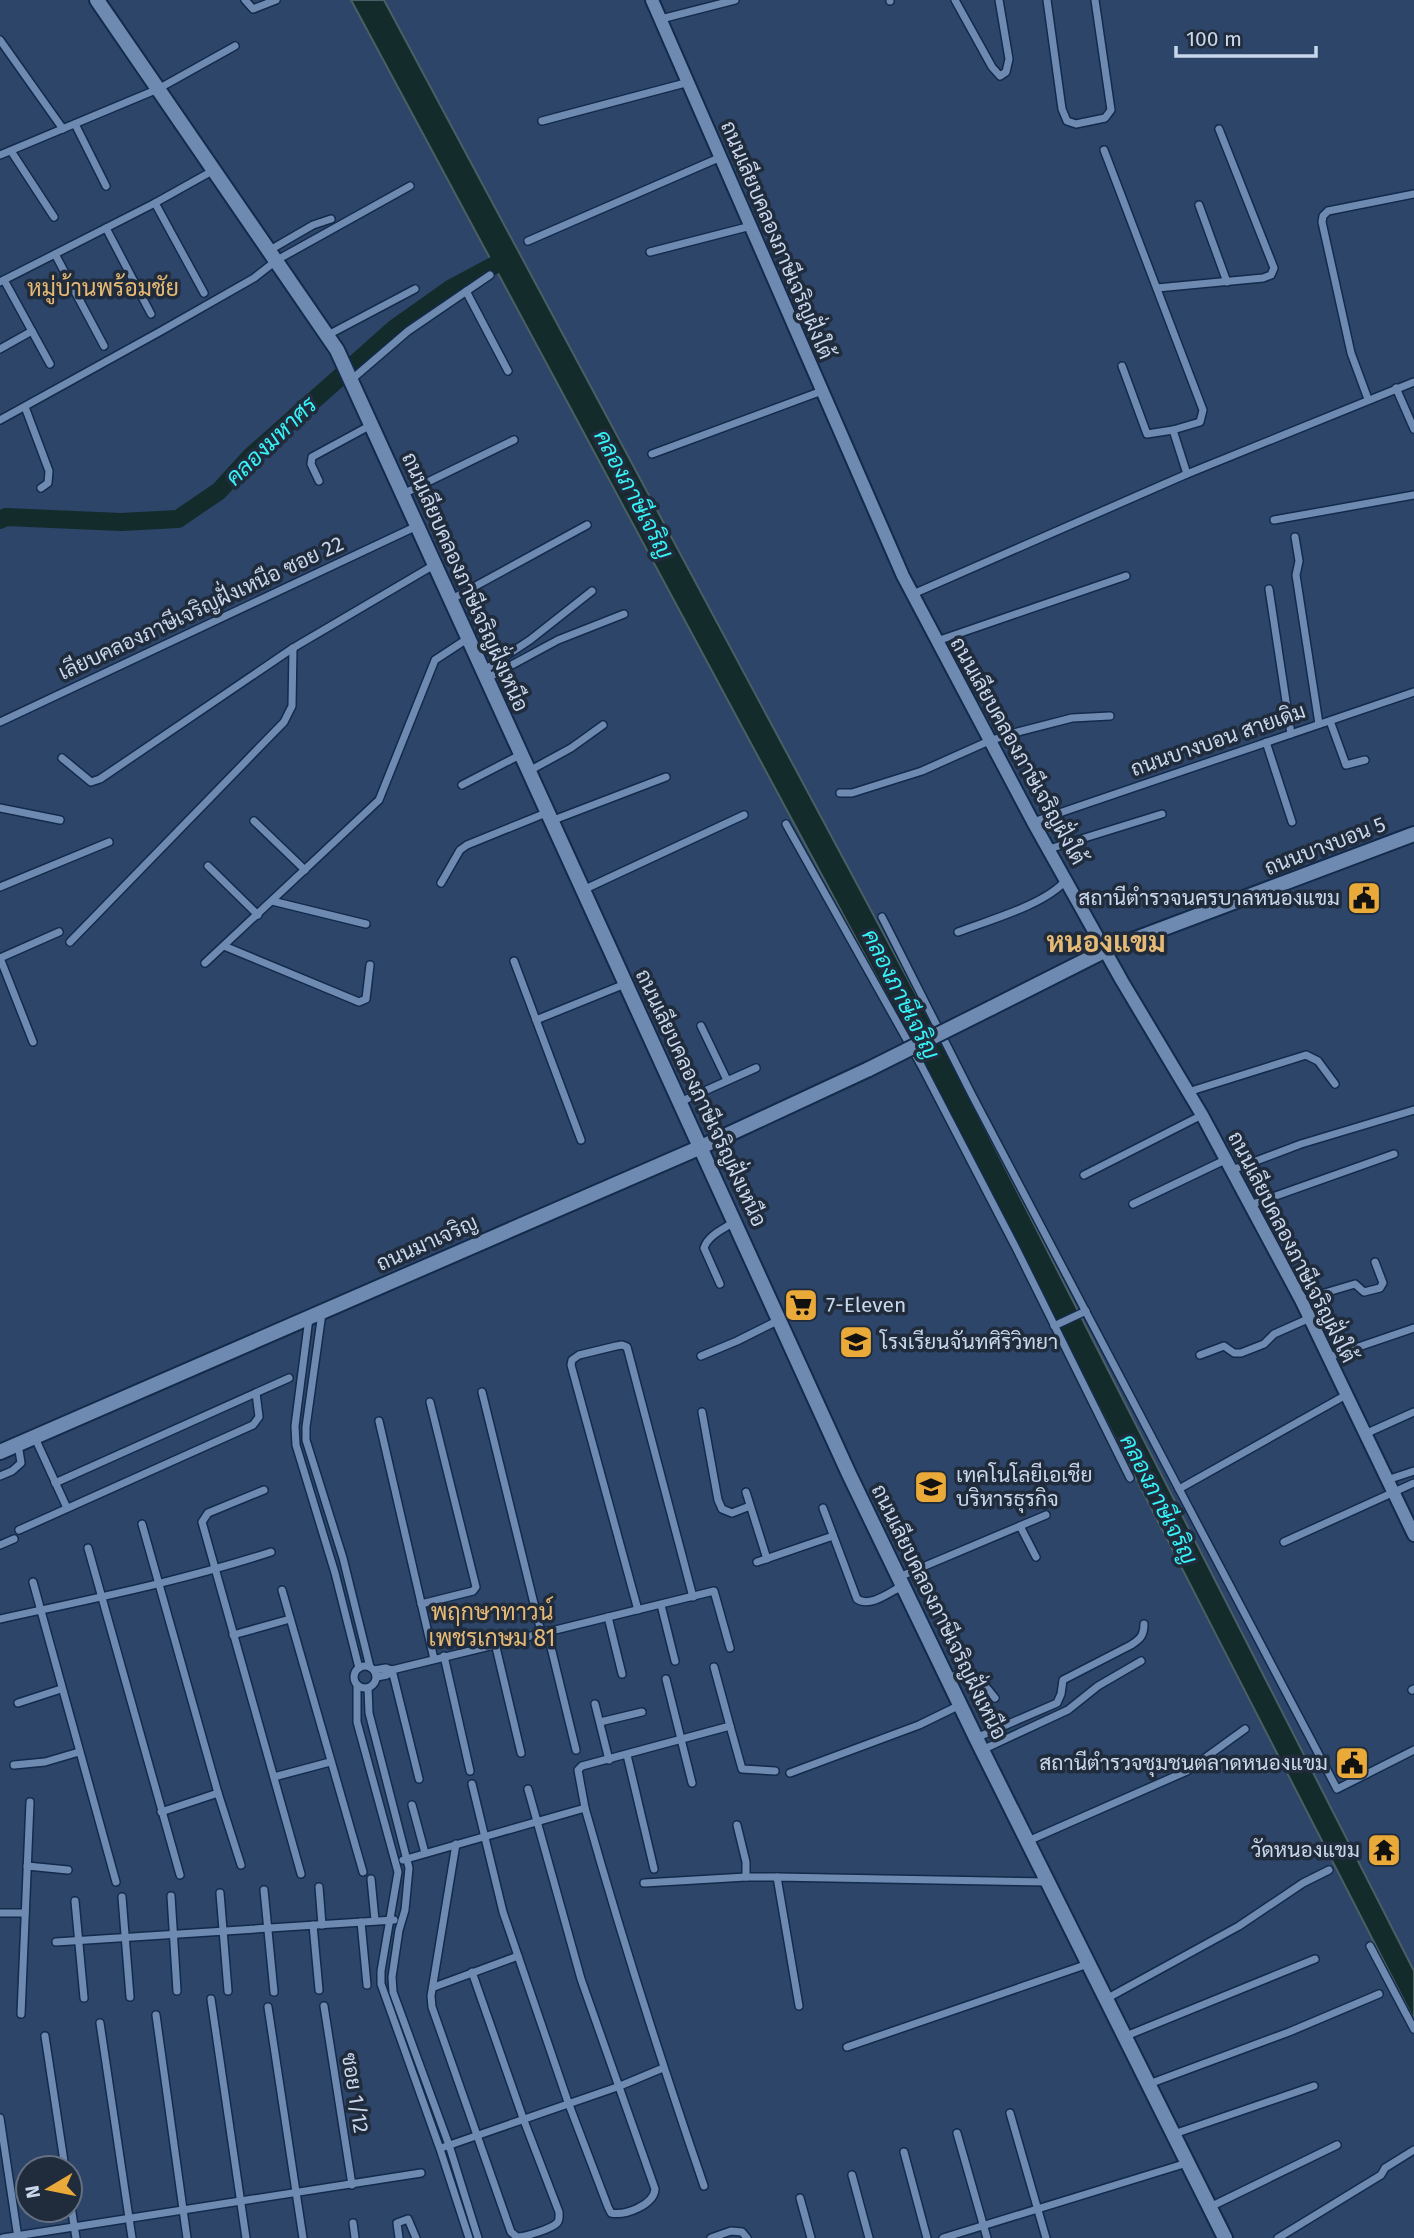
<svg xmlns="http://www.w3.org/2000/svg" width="1414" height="2238" font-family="'Fira Sans',Sarabun,sans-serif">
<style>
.water{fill:#142b2b;stroke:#4a5f65;stroke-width:2}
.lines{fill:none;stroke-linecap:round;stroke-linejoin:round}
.river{stroke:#142b2b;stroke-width:18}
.minor-casing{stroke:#132a4b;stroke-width:10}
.tertiary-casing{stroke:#132a4b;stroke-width:16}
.secondary-casing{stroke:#132a4b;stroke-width:18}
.minor{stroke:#6f8ab1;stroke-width:7}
.tertiary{stroke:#6f8ab1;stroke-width:12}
.secondary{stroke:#6f8ab1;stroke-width:14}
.secondary-bridge-casing{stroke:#132a4b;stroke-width:18;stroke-linecap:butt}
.secondary-bridge{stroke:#6f8ab1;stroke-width:14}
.labels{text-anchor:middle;stroke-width:7;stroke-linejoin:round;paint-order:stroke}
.street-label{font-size:21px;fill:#c9d7ed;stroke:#202b3b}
.poi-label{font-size:21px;fill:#c9d7ed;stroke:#202b3b;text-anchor:end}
.neighbourhood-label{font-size:23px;fill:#e6ba75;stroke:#202b3b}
.water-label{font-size:23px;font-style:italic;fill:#37f2f7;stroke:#202b3b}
.district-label{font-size:28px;font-weight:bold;fill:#e6ba75;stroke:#202b3b}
</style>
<rect width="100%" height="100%" fill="#2c4568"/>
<path class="water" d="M 351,0 L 384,0 L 934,1028 L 1414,1971 L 1414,2020 L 910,1039 Z"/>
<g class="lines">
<path class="river" d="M 0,520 L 6,517 L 121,522 L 178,519 L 219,491 L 250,457 L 395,328 L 450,289 L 506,259"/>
<g class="minor-casing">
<g id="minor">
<path d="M 245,0 L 253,9 L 276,0"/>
<path d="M 890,0 L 890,1"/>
<path d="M 955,0 L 992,67 L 1000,76 L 1006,72 L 1009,59 L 999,0"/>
<path d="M 1047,0 L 1062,109 L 1067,121 L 1076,124 L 1105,118 L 1111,110 L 1095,0"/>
<path d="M 661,19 L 735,0"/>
<path d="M 0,40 L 63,129"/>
<path d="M 542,121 L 689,82"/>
<path d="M 75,124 L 106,186"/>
<path d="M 1104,150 L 1203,410 L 1200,422 L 1173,430 L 1187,474"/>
<path d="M 11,151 L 54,217"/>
<path d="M 0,155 L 158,89 L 235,46"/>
<path d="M 155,203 L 204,293"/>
<path d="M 1199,205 L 1227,282"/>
<path d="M 106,228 L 151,314"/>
<path d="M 528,241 L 721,157"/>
<path d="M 270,250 L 313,225 L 331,219"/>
<path d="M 650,252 L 751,226"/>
<path d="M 55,254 L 104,346"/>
<path d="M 4,280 L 50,364"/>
<path d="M 0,282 L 155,203 L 214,170"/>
<path d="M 1157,288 L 1263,278 L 1271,275 L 1274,268 L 1219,129"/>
<path d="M 466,291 L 508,371"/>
<path d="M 328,335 L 415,289"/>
<path d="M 0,349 L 32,331"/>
<path d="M 1122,366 L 1147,434 L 1173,430"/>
<path d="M 351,380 L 408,331 L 490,275"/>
<path d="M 1396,388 L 1414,429"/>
<path d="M 1368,399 L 1351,353 L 1322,222 L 1323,216 L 1328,211 L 1414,194"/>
<path d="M 25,407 L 49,471 L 48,483 L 41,488"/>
<path d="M 0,420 L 161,331 L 254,278 L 277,260 L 410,186"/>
<path d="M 652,454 L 822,391"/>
<path d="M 319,481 L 311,464 L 312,457 L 371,425"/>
<path d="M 403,494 L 514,440"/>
<path d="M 1274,520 L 1414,495"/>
<path d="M 1295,537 L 1299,561 L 1296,575 L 1319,724"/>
<path d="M 1269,589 L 1291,734"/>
<path d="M 913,594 L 1187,474 L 1414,382"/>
<path d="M 450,600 L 587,525"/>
<path d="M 937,641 L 1126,576"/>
<path d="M 483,671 L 530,640 L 592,591"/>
<path d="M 486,679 L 558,640 L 624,614"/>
<path d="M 1330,721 L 1346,765 L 1365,760"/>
<path d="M 0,722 L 417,526"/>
<path d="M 1266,742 L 1292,822"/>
<path d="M 62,758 L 91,782 L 100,779 L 293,648 L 434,565"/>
<path d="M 529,771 L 571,748 L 603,725"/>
<path d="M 462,785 L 520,755"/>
<path d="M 840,793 L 852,793 L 922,771 L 989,741 L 1014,733 L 1072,718 L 1110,716"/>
<path d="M 0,808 L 60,820"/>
<path d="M 254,821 L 305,870"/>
<path d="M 551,821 L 666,777"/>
<path d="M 1033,822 L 1414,692"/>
<path d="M 786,824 L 921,1065 L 1017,1250 L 1130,1478"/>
<path d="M 1049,849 L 1162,814"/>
<path d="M 208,866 L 258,915"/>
<path d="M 441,883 L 460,850 L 467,845 L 546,813"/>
<path d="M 0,887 L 109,842"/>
<path d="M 583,890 L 744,815"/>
<path d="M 272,901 L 366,924"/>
<path d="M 882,917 L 972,1095 L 1179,1489"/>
<path d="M 958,932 C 989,920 1045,905 1066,880"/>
<path d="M 70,942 L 284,722 L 292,706 L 293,648"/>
<path d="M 224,946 L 359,1002 L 366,999 L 370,965"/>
<path d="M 514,961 L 581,1140"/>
<path d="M 205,963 L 379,800 L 435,660 L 467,639"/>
<path d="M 536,1020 L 625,984"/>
<path d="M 701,1026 L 727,1080"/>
<path d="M 33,1042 L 0,958 L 59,932"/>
<path d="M 1188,1092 L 1306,1055 L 1318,1061 L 1335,1084"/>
<path d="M 680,1102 L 756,1068"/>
<path d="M 1232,1170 L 1301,1144 L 1414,1110"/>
<path d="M 1084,1175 L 1202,1115"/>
<path d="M 1133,1204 L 1225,1160"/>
<path d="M 1250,1205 L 1394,1154"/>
<path d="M 720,1284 L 704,1248 C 708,1235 724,1229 734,1222"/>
<path d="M 1301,1300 L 1355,1284 L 1364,1292 L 1380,1288 L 1383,1283 L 1375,1262"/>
<path d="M 322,1313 L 306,1427 L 306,1440 L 343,1558 L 370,1667"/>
<path d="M 309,1318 L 295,1426 L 296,1445 L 335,1573 L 359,1668"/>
<path d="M 1054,1326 L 1086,1311"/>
<path d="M 1200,1355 L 1224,1346 L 1234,1353 L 1241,1353 L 1264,1344 L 1274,1334 L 1310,1318"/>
<path d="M 701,1356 L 737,1341 L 779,1320"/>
<path d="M 1329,1357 L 1414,1328"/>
<path d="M 482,1392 L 541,1632"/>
<path d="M 1346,1395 L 1179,1489 L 1337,1789 L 1414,1750"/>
<path d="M 702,1412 L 718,1500 L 722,1509 L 732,1513 L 750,1506"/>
<path d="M 379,1421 L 434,1659"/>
<path d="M 1365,1434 L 1414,1412"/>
<path d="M 35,1438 L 67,1508"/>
<path d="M 0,1476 L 12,1471 L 21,1463 L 18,1444"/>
<path d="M 1387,1480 L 1414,1471"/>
<path d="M 55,1483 L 289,1378"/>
<path d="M 264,1490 L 208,1513 L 202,1522 L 301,1874"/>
<path d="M 746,1492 L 767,1559"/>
<path d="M 823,1508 L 857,1599 C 870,1608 890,1592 902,1586"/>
<path d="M 142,1524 L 218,1793 L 241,1865"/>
<path d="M 1020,1526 L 1036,1557"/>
<path d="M 19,1530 L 253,1425 L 259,1417 L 256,1393"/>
<path d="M 1284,1542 L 1414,1483"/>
<path d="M 0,1545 L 14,1539"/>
<path d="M 88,1548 L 180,1875"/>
<path d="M 757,1562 L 833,1536"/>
<path d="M 899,1577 L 1046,1515"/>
<path d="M 33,1582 L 116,1882"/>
<path d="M 282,1590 L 363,1872"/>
<path d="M 421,1604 L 473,1591 L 476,1587 L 430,1402"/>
<path d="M 661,1605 L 675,1661"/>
<path d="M 638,1610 L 571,1365 L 572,1360 L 579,1355 L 616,1346 L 622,1345 L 627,1347 L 693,1597"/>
<path d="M 608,1617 L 622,1674"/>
<path d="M 0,1619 C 91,1599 182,1581 271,1552"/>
<path d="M 547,1631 L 576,1750"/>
<path d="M 233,1635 L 290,1619"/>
<path d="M 495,1643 L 521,1753"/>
<path d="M 444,1656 L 470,1771"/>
<circle cx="365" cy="1677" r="11"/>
<path d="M 374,1670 L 386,1668 L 392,1670 L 387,1675 L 377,1677"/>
<path d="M 948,1678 C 972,1667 981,1680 995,1698"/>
<path d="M 666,1679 L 692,1783"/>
<path d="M 357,1685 L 357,1722 L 398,1872 L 381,1971 L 381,1984 L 440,2149 L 469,2238"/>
<path d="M 368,1688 L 369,1713 L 409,1868 L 405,1910 L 399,1930 L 392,1977 L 393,1992 L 449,2145 L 478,2238"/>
<path d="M 1412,1690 L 1414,1689"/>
<path d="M 18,1703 L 61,1689"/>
<path d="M 595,1704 L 609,1760"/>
<path d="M 600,1722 L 642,1712"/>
<path d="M 730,1726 L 742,1769 L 775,1771"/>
<path d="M 976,1738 L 1057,1703 L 1061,1694 L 1063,1680 L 1131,1645 C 1140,1639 1144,1636 1144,1624"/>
<path d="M 982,1750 L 1068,1710 L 1098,1686 L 1141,1661"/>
<path d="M 627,1755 L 654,1869"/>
<path d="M 14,1765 L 45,1762 L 79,1752"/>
<path d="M 790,1773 L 919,1725 L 960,1705"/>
<path d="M 274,1777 L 330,1762"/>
<path d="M 419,1779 L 392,1670 L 714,1591 L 730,1648"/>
<path d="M 472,1784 L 503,1912 L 568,2102 L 608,2207 L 611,2213 C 625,2216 654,2205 655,2189 L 581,1979 L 528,1789"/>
<path d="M 412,1805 L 425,1853"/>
<path d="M 585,1808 C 621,1936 661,2061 704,2186"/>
<path d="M 161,1812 L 218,1793"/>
<path d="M 737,1825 L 746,1862 L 746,1877 L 777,1877"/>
<path d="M 1028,1841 L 1187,1771 L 1245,1729"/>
<path d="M 456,1844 L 431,1996 L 432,2007 L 511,2232 L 517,2237 C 525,2237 551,2229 557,2223 C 560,2220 559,2217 559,2212 L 523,2118 L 472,1972"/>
<path d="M 403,1860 L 585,1808 L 578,1770 L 582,1766 L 730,1726 L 714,1667"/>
<path d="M 27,1866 L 68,1870"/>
<path d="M 371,1879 L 375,1920"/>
<path d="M 644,1883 L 746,1877"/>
<path d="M 319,1887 L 322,1925"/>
<path d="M 264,1890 L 274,1992"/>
<path d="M 220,1893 L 228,1991"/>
<path d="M 171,1896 L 177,1991"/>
<path d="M 122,1897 L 130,1997"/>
<path d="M 75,1901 L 84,1998"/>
<path d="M 0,1913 L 25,1913"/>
<path d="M 361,1922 L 367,1985"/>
<path d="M 313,1925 L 319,1990"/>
<path d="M 56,1942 L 394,1920"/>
<path d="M 1370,1946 L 1414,2029"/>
<path d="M 434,1987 L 518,1956"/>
<path d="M 211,1999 L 246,2238"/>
<path d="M 1106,1999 L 1239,1926 L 1303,1883 L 1329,1870"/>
<path d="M 324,2006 L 352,2185"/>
<path d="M 799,2006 L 777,1877 L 1048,1882"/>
<path d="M 268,2007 L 303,2238"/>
<path d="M 21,2014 L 30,1802"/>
<path d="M 156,2015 L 187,2238"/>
<path d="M 100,2023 L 132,2238"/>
<path d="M 45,2036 L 65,2168"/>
<path d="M 1126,2036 L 1315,1959"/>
<path d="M 847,2047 L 1088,1964"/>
<path d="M 1149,2084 L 1289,2032 L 1379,1994"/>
<path d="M 1010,2113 L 1046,2238"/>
<path d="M 0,2118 L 18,2238"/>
<path d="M 957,2133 L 987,2238"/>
<path d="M 1174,2134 L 1314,2086"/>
<path d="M 444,2147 L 620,2086 L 663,2068"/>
<path d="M 904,2152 L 927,2238"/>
<path d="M 852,2175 L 869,2238"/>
<path d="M 800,2198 L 811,2238"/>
<path d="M 70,2200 L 76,2238"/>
<path d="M 1210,2207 L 1337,2145"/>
<path d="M 353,2223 L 355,2238"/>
<path d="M 3,2238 L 421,2173"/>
<path d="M 399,2238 L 397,2223 L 408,2219 L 416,2238"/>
<path d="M 711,2238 L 731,2231 L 742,2232 L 747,2238"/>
<path d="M 943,2238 L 1187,2163"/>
<path d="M 1278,2238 L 1381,2175 L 1385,2168 L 1414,2150"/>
</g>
</g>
<g class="tertiary-casing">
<path id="tertiary" d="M 652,0 L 903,576 L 1033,822 L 1122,981 L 1202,1115 L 1301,1300 L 1414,1535"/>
</g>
<g class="secondary-casing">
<g id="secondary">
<path d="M 97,0 L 337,350 L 849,1474 L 976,1738 L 1225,2238"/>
<path d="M 991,1008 L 1106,950 L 1414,834"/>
<path d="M 0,1452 L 701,1147 L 869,1069"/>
</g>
</g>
<use href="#minor" class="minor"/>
<use href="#tertiary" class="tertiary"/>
<use href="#secondary" class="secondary"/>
<g class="secondary-bridge-casing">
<path id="secondary-bridge" d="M 869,1069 L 991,1008"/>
</g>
<use href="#secondary-bridge" class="secondary-bridge"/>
</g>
<defs>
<g id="civic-square" transform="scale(1.75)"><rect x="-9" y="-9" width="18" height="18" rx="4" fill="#eaaa39" stroke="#202b3b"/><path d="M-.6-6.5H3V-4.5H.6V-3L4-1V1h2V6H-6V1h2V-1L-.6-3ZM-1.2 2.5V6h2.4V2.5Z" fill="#111"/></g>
<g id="supermarket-square" transform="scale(1.75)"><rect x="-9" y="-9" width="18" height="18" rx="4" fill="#eaaa39" stroke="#202b3b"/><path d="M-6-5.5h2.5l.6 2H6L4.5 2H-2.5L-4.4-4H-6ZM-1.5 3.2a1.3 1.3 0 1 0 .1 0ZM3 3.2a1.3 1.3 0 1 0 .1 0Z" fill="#111"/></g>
<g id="school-square" transform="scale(1.75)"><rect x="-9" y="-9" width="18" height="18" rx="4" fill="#eaaa39" stroke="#202b3b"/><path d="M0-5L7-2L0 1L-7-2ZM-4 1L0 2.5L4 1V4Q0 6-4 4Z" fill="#111"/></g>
<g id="university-square" transform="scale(1.75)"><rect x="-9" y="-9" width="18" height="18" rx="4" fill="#eaaa39" stroke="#202b3b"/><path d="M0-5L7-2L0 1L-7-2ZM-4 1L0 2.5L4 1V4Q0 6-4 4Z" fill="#111"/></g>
<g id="temple-square" transform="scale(1.75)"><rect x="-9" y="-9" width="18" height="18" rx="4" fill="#eaaa39" stroke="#202b3b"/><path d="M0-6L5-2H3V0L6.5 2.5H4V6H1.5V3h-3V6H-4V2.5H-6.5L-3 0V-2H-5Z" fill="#111"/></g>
</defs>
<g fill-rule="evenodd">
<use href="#civic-square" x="1364" y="898"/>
<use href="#supermarket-square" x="801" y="1305"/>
<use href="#school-square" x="856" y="1342"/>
<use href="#university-square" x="931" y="1487"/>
<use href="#civic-square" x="1352" y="1763"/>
<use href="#temple-square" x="1384" y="1850"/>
</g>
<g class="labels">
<g class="street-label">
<text transform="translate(777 240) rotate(67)" y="7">ถนนเลียบคลองภาษีเจริญฝั่งใต้</text>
<text transform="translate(465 582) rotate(66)" y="7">ถนนเลียบคลองภาษีเจริญฝั่งเหนือ</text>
<text transform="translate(201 608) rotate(-25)" y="7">เลียบคลองภาษีเจริญฝั่งเหนือ ซอย 22</text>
<text transform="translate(1218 740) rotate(-19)" y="7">ถนนบางบอน สายเดิม</text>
<text transform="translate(1018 751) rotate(61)" y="7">ถนนเลียบคลองภาษีเจริญฝั่งใต้</text>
<text transform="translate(1325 846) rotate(-21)" y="7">ถนนบางบอน 5</text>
<text transform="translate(701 1098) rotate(65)" y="7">ถนนเลียบคลองภาษีเจริญฝั่งเหนือ</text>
<text transform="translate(427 1243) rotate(-24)" y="7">ถนนมาเจริญ</text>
<text transform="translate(1292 1247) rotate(63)" y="7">ถนนเลียบคลองภาษีเจริญฝั่งใต้</text>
<text transform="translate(939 1612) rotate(64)" y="7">ถนนเลียบคลองภาษีเจริญฝั่งเหนือ</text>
<text transform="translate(355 2093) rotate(81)" y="7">ซอย 1/12</text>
</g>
<g class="poi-label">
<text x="1340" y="905">สถานีตำรวจนครบาลหนองแขม</text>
<text x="826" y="1312" text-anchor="start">7-Eleven</text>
<text x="880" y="1349" text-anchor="start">โรงเรียนจันทศิริวิทยา</text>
<text x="956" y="1482" text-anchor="start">เทคโนโลยีเอเชีย<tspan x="956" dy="24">บริหารธุรกิจ</tspan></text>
<text x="1328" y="1770">สถานีตำรวจชุมชนตลาดหนองแขม</text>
<text x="1360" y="1857">วัดหนองแขม</text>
</g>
<g class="neighbourhood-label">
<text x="103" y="296">หมู่บ้านพร้อมชัย</text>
<text x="492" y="1620">พฤกษาทาวน์<tspan x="492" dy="26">เพชรเกษม 81</tspan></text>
</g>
<g class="water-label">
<text transform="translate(271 441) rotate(-44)" y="8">คลองมหาศร</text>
<text transform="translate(634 494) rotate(62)" y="8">คลองภาษีเจริญ</text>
<text transform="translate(901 994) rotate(63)" y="8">คลองภาษีเจริญ</text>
<text transform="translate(1159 1499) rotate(63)" y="8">คลองภาษีเจริญ</text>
</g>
<g class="district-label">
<text x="1106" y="952">หนองแขม</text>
</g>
</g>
<g transform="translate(49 2189) rotate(260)"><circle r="33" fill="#202b3b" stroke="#647082" stroke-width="2"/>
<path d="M0-5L12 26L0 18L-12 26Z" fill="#eaaa39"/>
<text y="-10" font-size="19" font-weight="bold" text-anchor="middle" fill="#c9d7ed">N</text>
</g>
<path d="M1176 46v10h140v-10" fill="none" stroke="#c9d7ed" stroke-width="3.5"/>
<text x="1186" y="46" font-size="21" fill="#c9d7ed" stroke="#202b3b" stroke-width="5" paint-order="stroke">100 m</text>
</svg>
